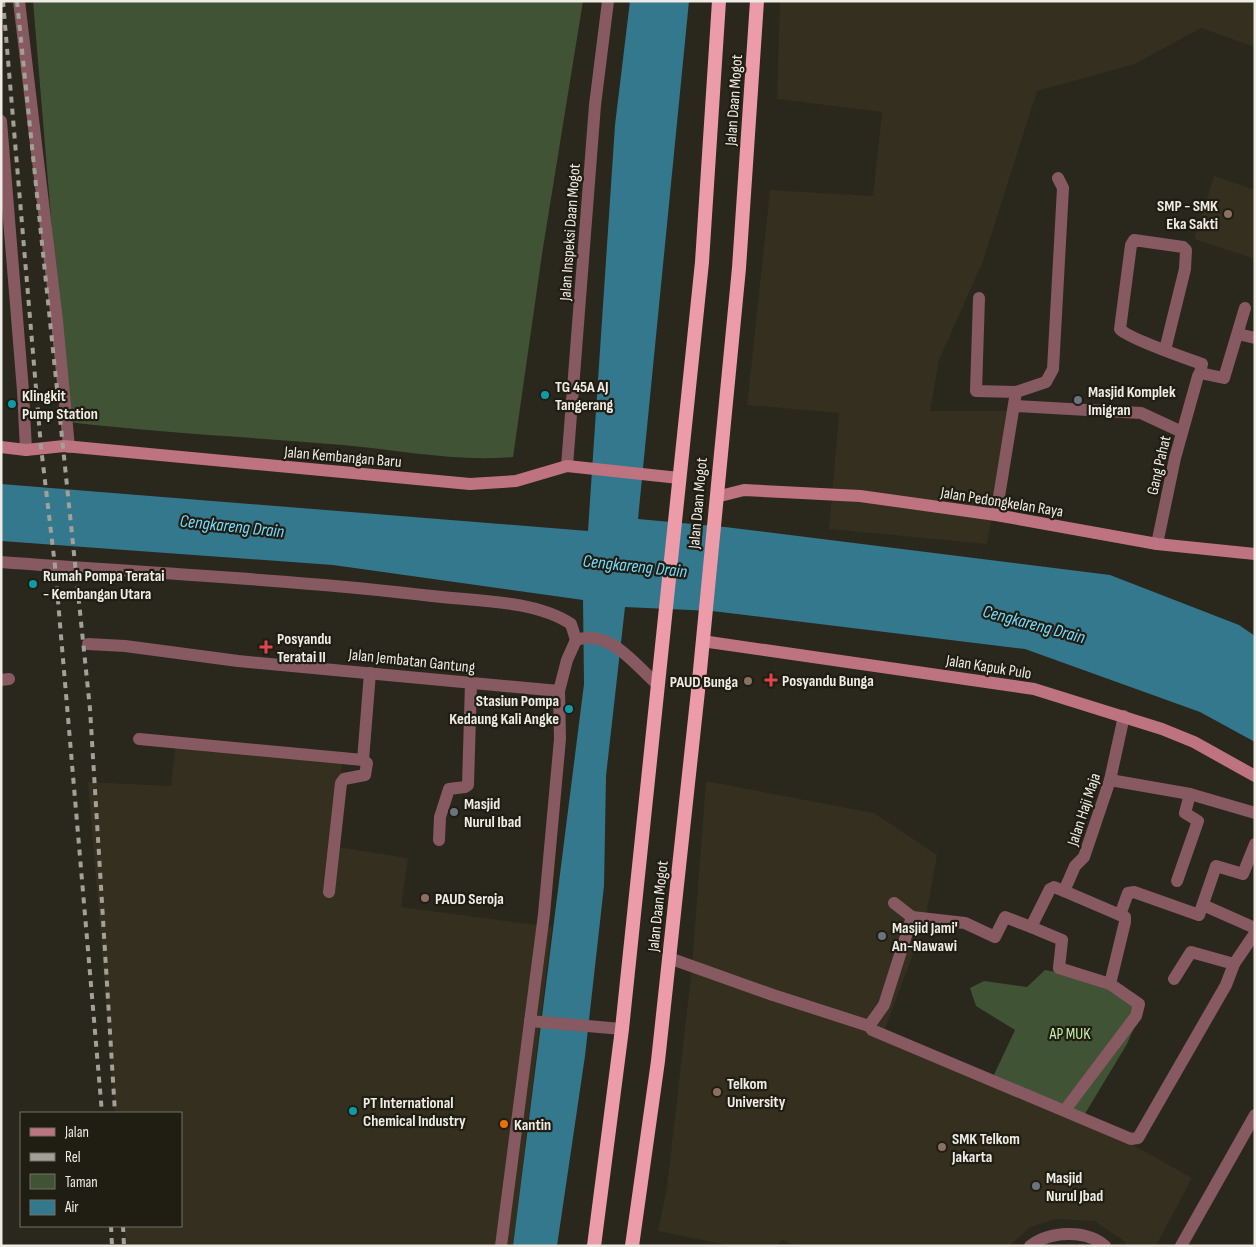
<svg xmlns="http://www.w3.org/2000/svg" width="1256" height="1247" font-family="'Sofia Sans Condensed',sans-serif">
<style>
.built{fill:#342f1e}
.green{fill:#405335}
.water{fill:#34788e}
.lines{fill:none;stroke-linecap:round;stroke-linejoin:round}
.minor{stroke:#875960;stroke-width:12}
.tertiary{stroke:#875960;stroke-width:12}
.secondary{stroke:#bd7480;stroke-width:12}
.trunk{stroke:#ec9ba8;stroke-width:14}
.rail{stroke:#a3a098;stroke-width:4;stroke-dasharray:6 6;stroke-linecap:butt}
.education-dot{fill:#8d6e63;stroke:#201d13;stroke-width:2}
.culture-dot{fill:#0f9aa8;stroke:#201d13;stroke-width:2}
.worship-dot{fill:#6b7280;stroke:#201d13;stroke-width:2}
.health-dot{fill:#e0444e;stroke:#201d13;stroke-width:2}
.food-dot{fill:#e8710a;stroke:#201d13;stroke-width:2}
.labels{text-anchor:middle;stroke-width:4.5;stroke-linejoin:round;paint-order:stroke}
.street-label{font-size:16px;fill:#eeece5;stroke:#201d13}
.poi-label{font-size:16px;font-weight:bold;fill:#eeece5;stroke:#201d13;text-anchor:start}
.park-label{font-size:16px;fill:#c4f2aa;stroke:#201d13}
.water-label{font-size:18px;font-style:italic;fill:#77dcff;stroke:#201d13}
</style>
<rect width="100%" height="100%" fill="#2a271c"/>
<g class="built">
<path d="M 780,1 L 1255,1 L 1255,47 L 1201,28 L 1135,64 L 1037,91 L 983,261 L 939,360 L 930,411 L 1010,411 L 987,544 L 829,529 L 839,413 L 747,405 L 770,190 L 873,196 L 882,112 L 777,99 Z"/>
<path d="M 1214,176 L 1255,190 L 1255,259 L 1194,239 Z"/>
<path d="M 176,742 L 343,756 L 332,846 L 408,858 L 401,907 L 552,927 L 513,1246 L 126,1246 L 124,1226 L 181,1226 L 181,1113 L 115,1113 L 88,782 L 171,786 Z"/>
<path d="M 706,781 L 874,813 L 937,855 L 925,922 L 885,1029 L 1083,1117 L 1192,1178 L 1156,1246 L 1127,1246 L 1124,1241 L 1094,1221 L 1057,1219 L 1030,1227 L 1009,1246 L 797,1246 L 783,1240 L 774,1246 L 732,1246 L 658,1231 L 667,1187 L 692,966 Z"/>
</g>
<g class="green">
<path d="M 33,1 L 583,1 L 542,254 L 513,457 C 456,462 399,450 342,445 C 251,437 160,433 68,422 Z"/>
<path d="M 1045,970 C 1081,976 1112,989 1143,1007 L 1127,1044 L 1083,1117 L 992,1079 L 1015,1030 L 976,1006 L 970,988 L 984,981 L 1027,987 Z"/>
</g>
<path class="water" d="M 630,1 L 689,1 L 638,519 L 725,527 L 1110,575 L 1239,625 L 1255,636 L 1255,742 L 1200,712 L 1025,649 L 712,611 L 625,607 L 606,776 L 604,886 L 585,1056 L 557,1246 L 513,1246 L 584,684 L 583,600 L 333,565 L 1,541 L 1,484 L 588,531 L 615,125 Z"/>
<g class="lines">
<g class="minor">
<path d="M 19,1 L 57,321 L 69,447"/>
<path d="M 1,121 L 23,391 L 26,450"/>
<path d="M 979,298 L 976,391 L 1016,392"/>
<path d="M 1238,334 L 1255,338"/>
<path d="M 1165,350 L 1185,269 L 1186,250 L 1183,247 L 1134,240 L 1131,245 L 1120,329 C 1127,338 1188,359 1202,364 L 1200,373"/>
<path d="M 1014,406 L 1141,413 L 1182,432"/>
<path d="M 567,466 L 595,105 L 608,1"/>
<path d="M 996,515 L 1016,392 L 1046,382 L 1053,369 L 1063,188 L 1058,178"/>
<path d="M 1157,544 L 1175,458 L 1198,376 L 1200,373 L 1224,378 L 1245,308"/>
<path d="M 1,562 C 145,573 289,579 432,596 C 475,601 535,600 571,624 L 576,640"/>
<path d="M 88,644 L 125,646 L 238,661 L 559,691 L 567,660 L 576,640 C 609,628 634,664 657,684"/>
<path d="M 1,680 L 9,679"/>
<path d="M 139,739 L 363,760"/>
<path d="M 1110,780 L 1190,794 L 1255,813"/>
<path d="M 439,840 L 440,817 L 449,789 L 465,787 L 468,785 L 471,683"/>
<path d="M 1177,881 L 1198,821 L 1185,813 L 1190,794"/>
<path d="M 1064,891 L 1120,915"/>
<path d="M 329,892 L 341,783 L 344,779 L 365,775 L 367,763 L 363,760 L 370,673"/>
<path d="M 1203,905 L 1255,928"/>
<path d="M 912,917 L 965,923 L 995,937 L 1005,917 L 1031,927 L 1050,889 L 1054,887 L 1064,891 L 1075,866 L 1084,857 L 1110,780 L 1124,716"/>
<path d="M 1031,927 L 1062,940 L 1059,968 L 1110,984 L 1139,1004 L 1136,1016 L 1065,1110"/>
<path d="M 669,958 L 773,995 L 869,1026 L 872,1030 L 1131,1139 L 1138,1138 L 1226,985 L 1234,964"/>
<path d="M 1174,979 L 1191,952 L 1234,964 L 1255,933"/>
<path d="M 1110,984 L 1125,922 L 1125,917 L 1120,915 L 1128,893 L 1134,892 L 1199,915 L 1216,866 L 1243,874 L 1255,844"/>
<path d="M 530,1021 L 622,1029"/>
<path d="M 869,1026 L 884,1005 L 912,917 L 894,903"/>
<path d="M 501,1246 L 544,914 L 560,739 L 559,691"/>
<path d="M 1181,1246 L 1255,1115"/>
</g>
<path class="tertiary" d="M 1030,1246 C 1050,1231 1086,1229 1105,1246"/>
<g class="secondary">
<path d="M 1,447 L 26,450 L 64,446 L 470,484 L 516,481 L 567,466 L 679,478"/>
<path d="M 716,497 L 744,490 L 860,496 L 996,515 L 1157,544 L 1255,554"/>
<path d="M 702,641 L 1034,689 L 1162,729 L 1194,742 L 1255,776"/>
</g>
<g class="trunk">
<path d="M 594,1246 L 622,1029 L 693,349 L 702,262 L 719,1"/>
<path d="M 632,1246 L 658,1061 L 698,691 L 739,268 L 757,1"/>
</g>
<g class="rail">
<path d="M 3,1 L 41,447 L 55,566 L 102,1113"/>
<path d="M 17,1 L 90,709 L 115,1113"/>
<path d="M 111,1226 L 112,1246"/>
<path d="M 123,1226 L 124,1246"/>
</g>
</g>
<g class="education-dot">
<circle cx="1228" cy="214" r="5"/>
<circle cx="748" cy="681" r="5"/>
<circle cx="425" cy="898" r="5"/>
<circle cx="717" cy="1092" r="5"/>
<circle cx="942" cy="1147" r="5"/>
</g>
<g class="culture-dot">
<circle cx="545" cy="395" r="5"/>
<circle cx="12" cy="404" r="5"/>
<circle cx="33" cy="584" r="5"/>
<circle cx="569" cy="709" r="5"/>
<circle cx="353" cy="1111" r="5"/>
</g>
<g class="worship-dot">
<circle cx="1078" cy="400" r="5"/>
<circle cx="454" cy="812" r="5"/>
<circle cx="882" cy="936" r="5"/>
<circle cx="1036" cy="1186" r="5"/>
</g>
<g class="health-dot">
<path d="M263.5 639.5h5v5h5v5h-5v5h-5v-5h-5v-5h5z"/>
<path d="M768.5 672.5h5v5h5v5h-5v5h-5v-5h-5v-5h5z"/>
</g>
<circle class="food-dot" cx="504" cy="1124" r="5"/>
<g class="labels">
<g class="street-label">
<text transform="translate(733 100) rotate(-86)" y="6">Jalan Daan Mogot</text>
<text transform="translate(569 232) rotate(-86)" y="6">Jalan Inspeksi Daan Mogot</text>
<text transform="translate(343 456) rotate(5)" y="6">Jalan Kembangan Baru</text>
<text transform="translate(1158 465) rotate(-77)" y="6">Gang Pahat</text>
<text transform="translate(1002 501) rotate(9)" y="6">Jalan Pedongkelan Raya</text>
<text transform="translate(697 503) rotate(-85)" y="6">Jalan Daan Mogot</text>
<text transform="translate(412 660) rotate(6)" y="6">Jalan Jembatan Gantung</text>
<text transform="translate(989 666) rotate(9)" y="6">Jalan Kapuk Pulo</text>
<text transform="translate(1083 809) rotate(-72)" y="6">Jalan Haji Maja</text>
<text transform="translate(657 906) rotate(-84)" y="6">Jalan Daan Mogot</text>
</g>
<g class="poi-label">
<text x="1218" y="211" text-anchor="end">SMP - SMK<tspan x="1218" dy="18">Eka Sakti</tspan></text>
<text x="555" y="392">TG 45A AJ<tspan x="555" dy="18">Tangerang</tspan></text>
<text x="1088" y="397">Masjid Komplek<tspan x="1088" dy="18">Imigran</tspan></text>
<text x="22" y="401">Klingkit<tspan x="22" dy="18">Pump Station</tspan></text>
<text x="43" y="581">Rumah Pompa Teratai<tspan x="43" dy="18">- Kembangan Utara</tspan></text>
<text x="277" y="644">Posyandu<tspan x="277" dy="18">Teratai II</tspan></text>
<text x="782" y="686">Posyandu Bunga</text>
<text x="738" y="687" text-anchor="end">PAUD Bunga</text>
<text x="559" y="706" text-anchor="end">Stasiun Pompa<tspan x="559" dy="18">Kedaung Kali Angke</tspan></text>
<text x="464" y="809">Masjid<tspan x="464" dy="18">Nurul Ibad</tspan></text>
<text x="435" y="904">PAUD Seroja</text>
<text x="892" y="933">Masjid Jami'<tspan x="892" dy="18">An-Nawawi</tspan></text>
<text x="727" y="1089">Telkom<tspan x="727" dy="18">University</tspan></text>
<text x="363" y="1108">PT International<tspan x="363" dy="18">Chemical Industry</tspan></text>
<text x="514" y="1130">Kantin</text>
<text x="952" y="1144">SMK Telkom<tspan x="952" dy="18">Jakarta</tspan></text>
<text x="1046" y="1183">Masjid<tspan x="1046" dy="18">Nurul Jbad</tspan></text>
</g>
<g class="park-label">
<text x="1070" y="1039">AP MUK</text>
</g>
<g class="water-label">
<text transform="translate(232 526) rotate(6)" y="6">Cengkareng Drain</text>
<text transform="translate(635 566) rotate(6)" y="6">Cengkareng Drain</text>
<text transform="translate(1034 624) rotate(15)" y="6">Cengkareng Drain</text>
</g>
</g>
<rect width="1256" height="1247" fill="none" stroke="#eeece5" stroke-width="5"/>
<rect x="20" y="1112" width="162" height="115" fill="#201d13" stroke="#727067"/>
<rect x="30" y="1128" width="25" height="8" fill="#bd7480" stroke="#727067"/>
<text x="65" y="1137" font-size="15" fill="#eeece5">Jalan</text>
<rect x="30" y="1153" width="25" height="8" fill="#a3a098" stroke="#727067"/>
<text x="65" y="1162" font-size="15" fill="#eeece5">Rel</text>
<rect x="30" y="1174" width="25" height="15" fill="#405335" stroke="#727067"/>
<text x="65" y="1187" font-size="15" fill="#eeece5">Taman</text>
<rect x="30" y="1200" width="25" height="15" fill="#34788e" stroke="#727067"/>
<text x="65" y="1212" font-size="15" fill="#eeece5">Air</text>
</svg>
